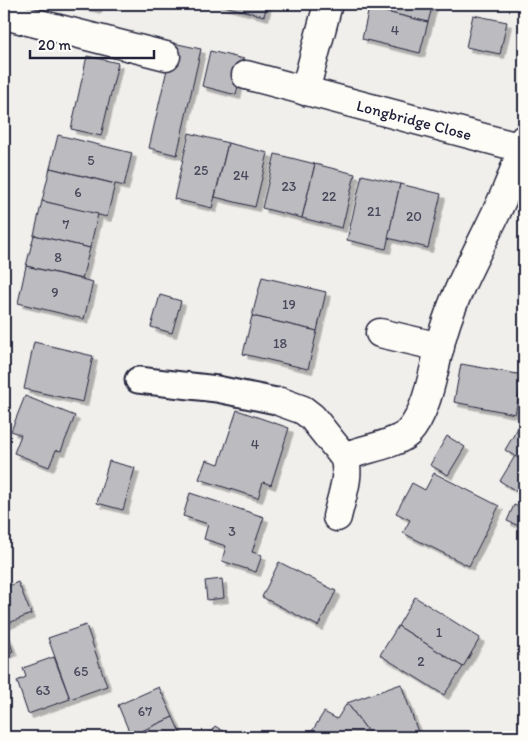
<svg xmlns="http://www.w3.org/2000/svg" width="528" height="741" font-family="Itim,sans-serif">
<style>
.building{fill:#bcbcc0;stroke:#22223b;filter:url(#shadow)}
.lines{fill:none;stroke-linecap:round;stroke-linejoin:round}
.lane-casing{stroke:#22223b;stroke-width:29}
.street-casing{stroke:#22223b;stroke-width:31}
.lane{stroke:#fdfcf7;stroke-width:25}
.street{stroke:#fdfcf7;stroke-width:28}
.labels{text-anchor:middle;stroke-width:4;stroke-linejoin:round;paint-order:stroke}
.number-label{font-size:14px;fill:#48485c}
.street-label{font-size:16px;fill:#22223b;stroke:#fdfcf7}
</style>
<defs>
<filter id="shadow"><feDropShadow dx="4.5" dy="4.5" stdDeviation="0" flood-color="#0004"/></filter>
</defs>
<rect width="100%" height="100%" fill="#f0efec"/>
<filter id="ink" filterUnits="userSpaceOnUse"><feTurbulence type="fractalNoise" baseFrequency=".02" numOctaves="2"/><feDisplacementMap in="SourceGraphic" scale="10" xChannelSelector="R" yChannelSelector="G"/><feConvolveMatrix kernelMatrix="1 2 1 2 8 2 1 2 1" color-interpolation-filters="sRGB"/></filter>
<g filter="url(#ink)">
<g class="building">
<path d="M 75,4 L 98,4 L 97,9 Z"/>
<path d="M 216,4 L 267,4 L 264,16 Z"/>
<path d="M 370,4 L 433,4 L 428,22 L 369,8 Z"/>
<path d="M 369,8 L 428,22 L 420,53 L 362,39 Z"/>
<path d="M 473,15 L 507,22 L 500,54 L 466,47 Z"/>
<path d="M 173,43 L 201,49 L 177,155 L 149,148 Z"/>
<path d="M 210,51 L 244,59 L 236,95 L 202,86 Z"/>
<path d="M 87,56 L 118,63 L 101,136 L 71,129 Z"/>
<path d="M 189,133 L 228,143 L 212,208 L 174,199 Z"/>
<path d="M 58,135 L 132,153 L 124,186 L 50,168 Z"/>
<path d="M 228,143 L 268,153 L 255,207 L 215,197 Z"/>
<path d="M 275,154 L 315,164 L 302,218 L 262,208 Z"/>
<path d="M 315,164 L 355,174 L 342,228 L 302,218 Z"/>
<path d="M 50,168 L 115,184 L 107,217 L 42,201 Z"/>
<path d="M 362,175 L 400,184 L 386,249 L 347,240 Z"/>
<path d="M 400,184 L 441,194 L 428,248 L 388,238 Z"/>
<path d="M 42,201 L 98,214 L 90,248 L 34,235 Z"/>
<path d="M 34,235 L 90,248 L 82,279 L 26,266 Z"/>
<path d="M 26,266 L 93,282 L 84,319 L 18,303 Z"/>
<path d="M 262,277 L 326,292 L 317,331 L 252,316 Z"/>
<path d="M 160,295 L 181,301 L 172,333 L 151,327 Z"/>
<path d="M 252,316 L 317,331 L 308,369 L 243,354 Z"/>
<path d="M 34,342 L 93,356 L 83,402 L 24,389 Z"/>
<path d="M 461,364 L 523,375 L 515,414 L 454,402 Z"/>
<path d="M 25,396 L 75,416 L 61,451 L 56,450 L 49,467 L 14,453 L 21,435 L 11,431 Z"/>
<path d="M 237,410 L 289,428 L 271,485 L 263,482 L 258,498 L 199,479 L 206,460 L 219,464 Z"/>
<path d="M 522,421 L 524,423 L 524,462 L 505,450 Z"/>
<path d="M 447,436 L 465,447 L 448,475 L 430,465 Z"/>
<path d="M 515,456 L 524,462 L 524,496 L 500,481 Z"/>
<path d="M 109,461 L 135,468 L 123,510 L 97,503 Z"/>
<path d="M 434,473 L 499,506 L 469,566 L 403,533 L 410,520 L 396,513 L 412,483 L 425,490 Z"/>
<path d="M 190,493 L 264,517 L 252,552 L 262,555 L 256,572 L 222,561 L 226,546 L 204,539 L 208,524 L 183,516 Z"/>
<path d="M 514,505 L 524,509 L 524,528 L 507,521 Z"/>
<path d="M 279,562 L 336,591 L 318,626 L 262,597 Z"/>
<path d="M 222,579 L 224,598 L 207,600 L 205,581 Z"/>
<path d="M 18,582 L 31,614 L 4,625 L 4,588 Z"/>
<path d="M 415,597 L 480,638 L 463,667 L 398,626 Z"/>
<path d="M 86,625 L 107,686 L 70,699 L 48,638 Z"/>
<path d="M 398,626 L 463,667 L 444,695 L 380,655 Z"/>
<path d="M 4,629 L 13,651 L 4,655 Z"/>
<path d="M 54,657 L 70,699 L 28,714 L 17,681 L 26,677 L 23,668 Z"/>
<path d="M 401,684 L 419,735 L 413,737 L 372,737 L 347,703 Z"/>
<path d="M 159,687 L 173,717 L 131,736 L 118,705 Z"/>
<path d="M 347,703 L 372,737 L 317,737 L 311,733 L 324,712 L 337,719 Z"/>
<path d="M 173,717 L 182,737 L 132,737 L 131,736 Z"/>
<path d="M 215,726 L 232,737 L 207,737 Z"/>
</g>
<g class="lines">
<g class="lane-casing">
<path id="lane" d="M 138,380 L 217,389 L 281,402"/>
</g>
<g class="street-casing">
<g id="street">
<path d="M 4,15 L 166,56"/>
<path id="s1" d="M 246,75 L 522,148"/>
<path d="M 305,91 L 328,4"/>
<path d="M 380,333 L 440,347"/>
<path d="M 281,402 L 303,410 L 312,417 L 344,457 C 351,475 341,498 337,517"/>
<path d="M 344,457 C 362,449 395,445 408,433 C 429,412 435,360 443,333 C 463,265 507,208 524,139"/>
</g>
</g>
<use href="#lane" class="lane"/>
<use href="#street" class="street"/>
</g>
</g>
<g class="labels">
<g class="number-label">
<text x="395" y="35">4</text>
<text x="91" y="165">5</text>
<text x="201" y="175">25</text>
<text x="241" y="180">24</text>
<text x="289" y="191">23</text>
<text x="78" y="197">6</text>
<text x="329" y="201">22</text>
<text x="374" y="216">21</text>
<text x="414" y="221">20</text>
<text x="66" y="229">7</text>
<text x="58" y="262">8</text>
<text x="55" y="297">9</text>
<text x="289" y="309">19</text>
<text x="280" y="348">18</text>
<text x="255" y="449">4</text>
<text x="232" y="536">3</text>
<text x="439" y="637">1</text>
<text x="421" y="666">2</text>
<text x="81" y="676">65</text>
<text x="43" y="695">63</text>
<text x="145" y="716">67</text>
</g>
<g class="street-label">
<text dy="6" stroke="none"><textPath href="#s1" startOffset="174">Longbridge Close</textPath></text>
</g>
</g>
<rect width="528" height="741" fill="none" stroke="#fdfcf7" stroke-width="20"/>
<rect x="10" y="10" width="508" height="721" fill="none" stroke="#22223b" stroke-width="2" filter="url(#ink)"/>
<path d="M30 50v8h124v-8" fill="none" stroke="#22223b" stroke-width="2.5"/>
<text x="38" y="50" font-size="15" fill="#22223b" stroke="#fdfcf7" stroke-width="4" paint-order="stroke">20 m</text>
</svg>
